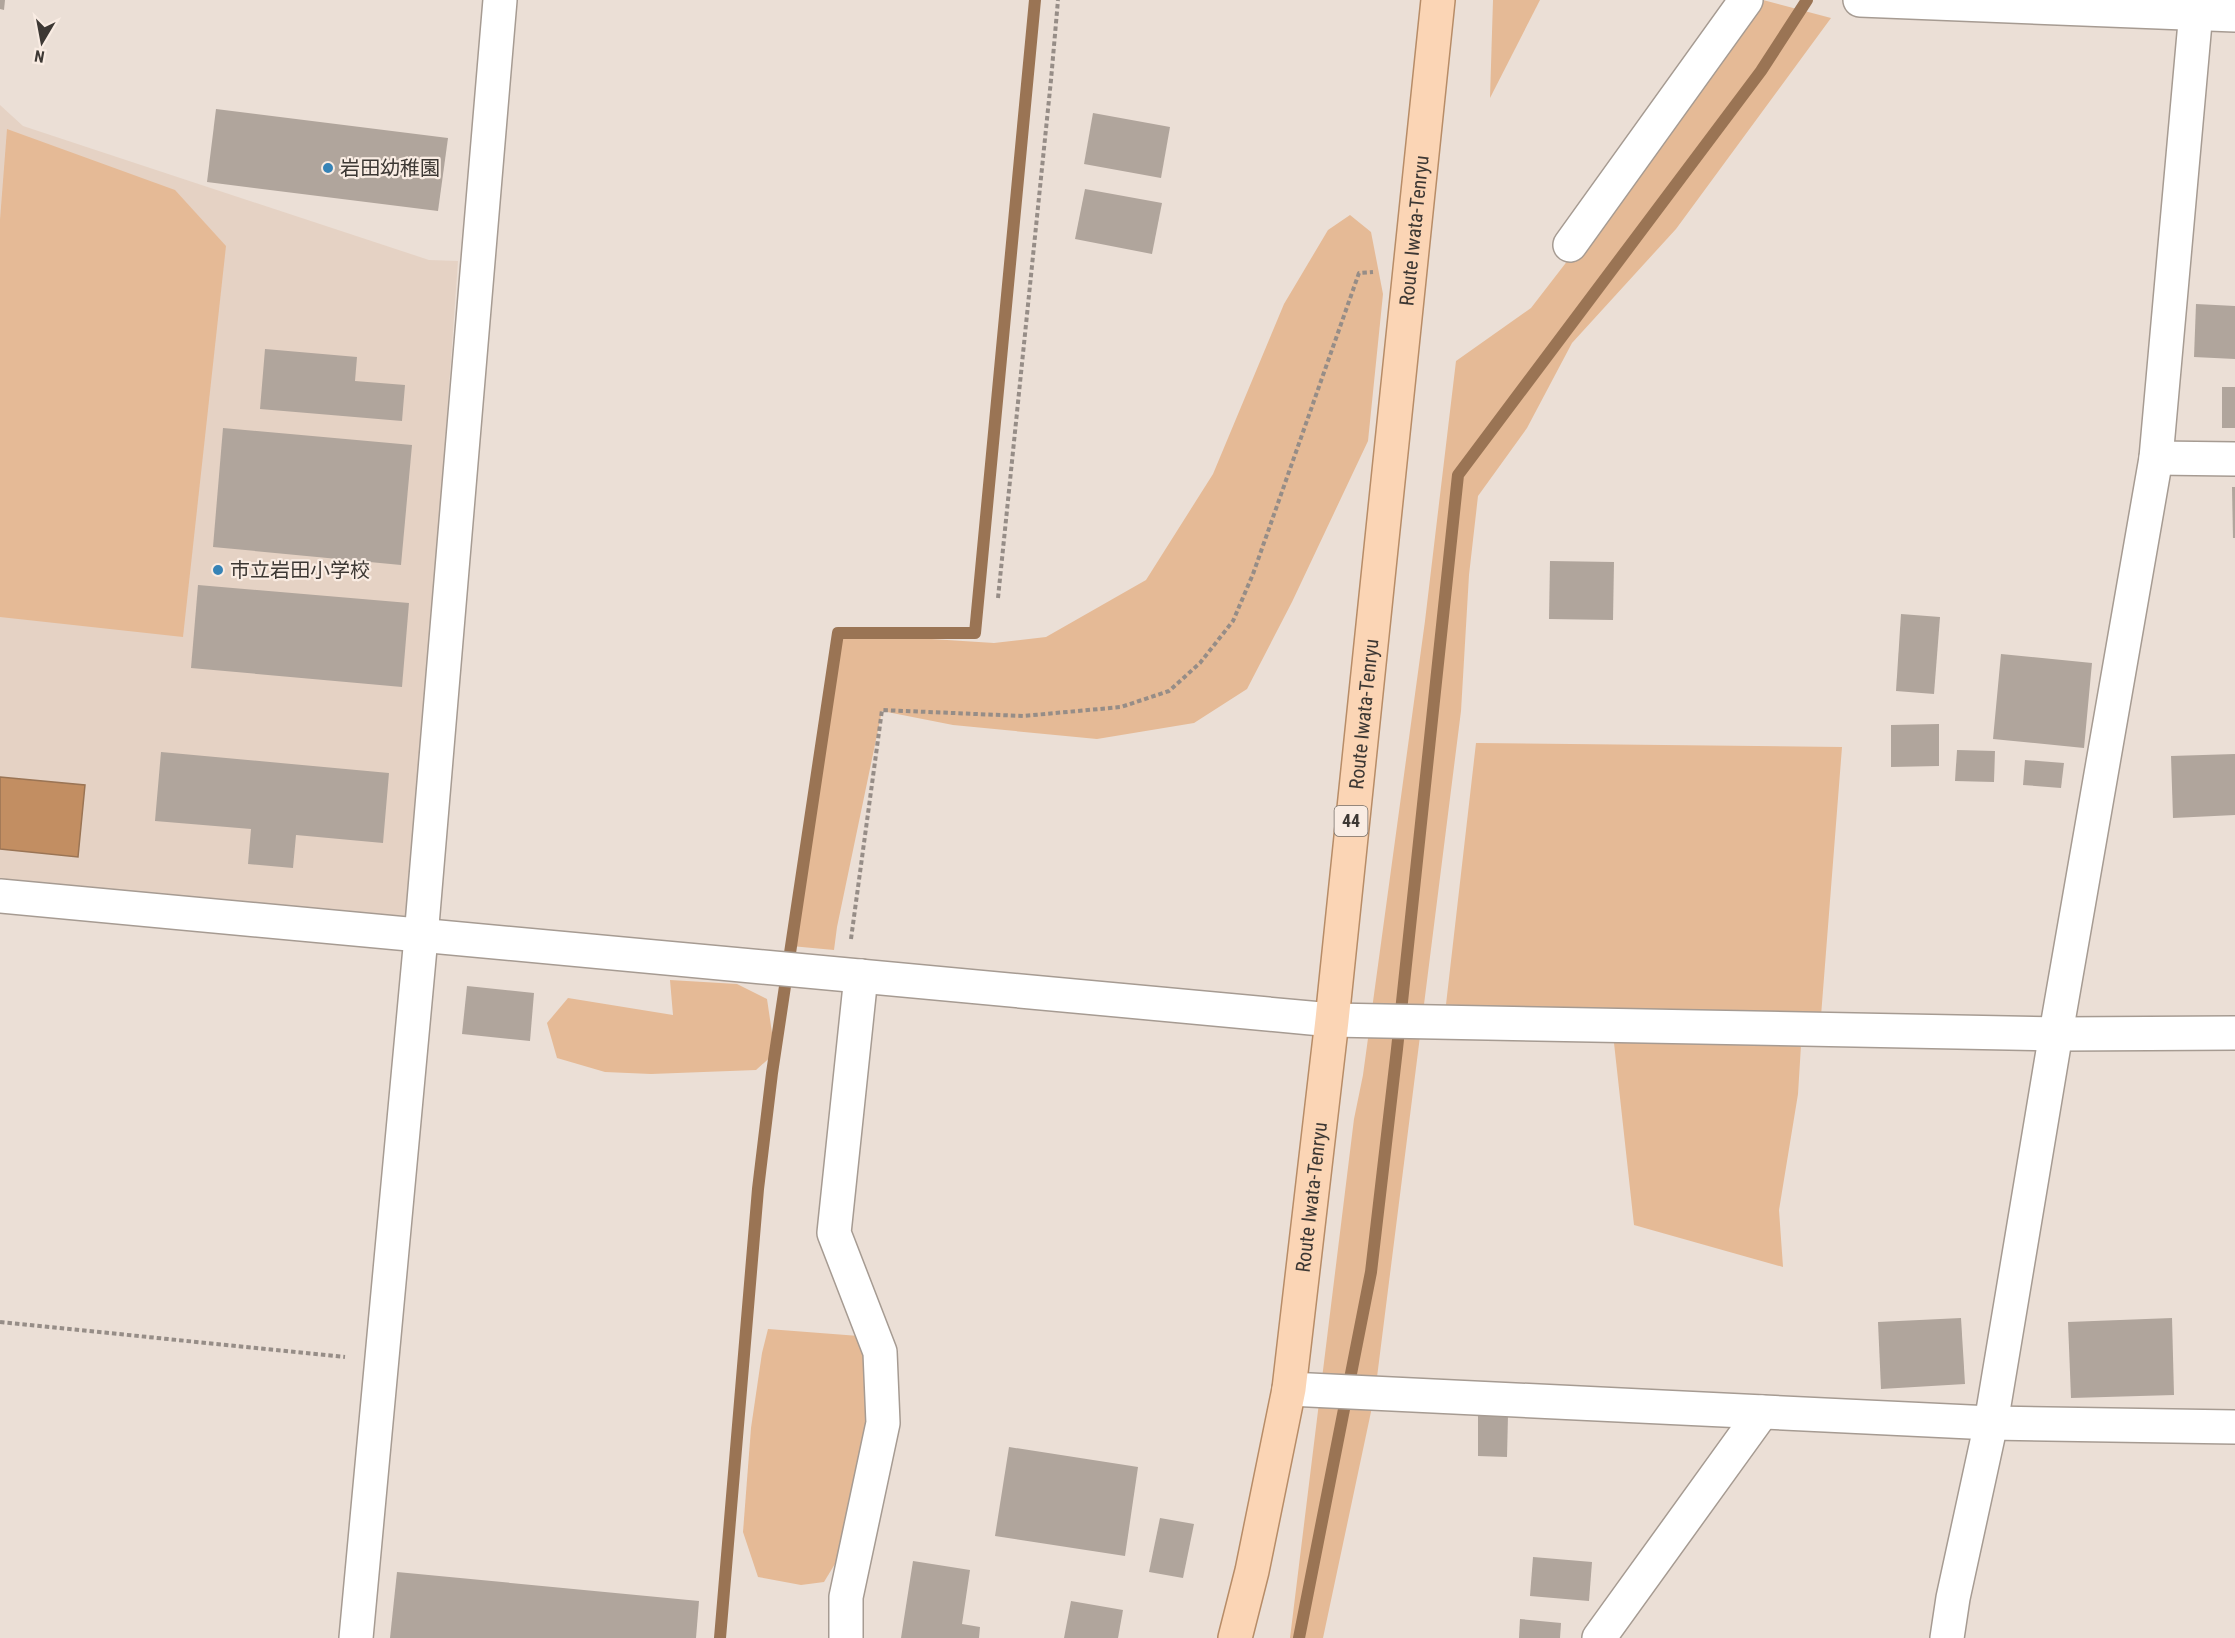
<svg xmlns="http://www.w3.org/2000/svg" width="2235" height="1638" font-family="'Roboto Condensed','Noto Sans JP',sans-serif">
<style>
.built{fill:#e5d2c4}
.green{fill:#e5ba96}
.water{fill:#c28e62;stroke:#9a7454;stroke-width:1.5}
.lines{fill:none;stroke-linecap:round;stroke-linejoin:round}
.stream{stroke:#9a7454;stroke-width:12}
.building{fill:#b0a59c}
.minor-casing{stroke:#a69b92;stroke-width:36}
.primary-casing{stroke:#b78c67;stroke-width:36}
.path{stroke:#968d87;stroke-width:4;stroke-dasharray:4.5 3;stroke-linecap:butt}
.minor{stroke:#fff;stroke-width:33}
.primary{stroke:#fbd5b5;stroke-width:33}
.poi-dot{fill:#3683b6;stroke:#f9ece3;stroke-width:2}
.labels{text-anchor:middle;stroke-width:4.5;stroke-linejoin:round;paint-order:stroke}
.shield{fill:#f9ece3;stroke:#756e68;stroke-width:1.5}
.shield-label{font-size:18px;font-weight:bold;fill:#3d3834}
.poi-label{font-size:20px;fill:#3d3834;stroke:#f9ece3;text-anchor:start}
.street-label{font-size:20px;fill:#3d3834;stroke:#f9ece3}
</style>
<rect width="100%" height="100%" fill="#ebdfd6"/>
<path class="built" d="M 0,105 L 23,126 L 429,260 L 458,261 L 411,924 L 0,879 Z"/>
<g class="green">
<path d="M 1493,0 L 1540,0 L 1490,98 Z"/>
<path d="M 1763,0 L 1831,18 L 1676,229 L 1572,343 L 1527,428 L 1478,496 L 1469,575 L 1461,711 L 1375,1393 L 1323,1638 L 1290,1638 L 1354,1119 L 1363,1075 L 1425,621 L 1456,361 L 1531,308 L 1687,106 Z"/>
<path d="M 7,129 L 175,190 L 226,246 L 183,637 L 0,617 L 0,220 Z"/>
<path d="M 1350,215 L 1371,232 L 1383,294 L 1368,441 L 1292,602 L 1247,689 L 1194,723 L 1097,739 L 953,725 L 882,711 L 837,927 L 834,950 L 791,946 L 838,633 L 994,643 L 1046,637 L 1146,580 L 1213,474 L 1284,304 L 1328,230 Z"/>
<path d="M 1476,743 L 1842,747 L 1820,1029 L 1802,1029 L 1798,1094 L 1779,1210 L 1783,1267 L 1634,1225 L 1614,1043 L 1792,1029 L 1444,1022 Z"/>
<path d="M 670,980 L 737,984 L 767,999 L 775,1053 L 756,1070 L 651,1074 L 605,1072 L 557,1058 L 547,1023 L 568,998 L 673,1015 Z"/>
<path d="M 768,1329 L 859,1336 L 881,1379 L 844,1549 L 824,1582 L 801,1585 L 758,1577 L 743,1532 L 751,1428 L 762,1353 Z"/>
</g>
<path class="water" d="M 0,777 L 85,785 L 78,857 L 0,849 Z"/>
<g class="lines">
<g class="stream">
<path d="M 720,1638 L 758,1189 L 772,1073 L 838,633 L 975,633 L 1035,0"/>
<path d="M 1299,1638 L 1371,1272 L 1397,1049 L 1458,475 L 1761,71 L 1807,0"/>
</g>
</g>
<g class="building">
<path d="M 0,0 L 5,0 L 4,10 L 0,9 Z"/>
<path d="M 216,109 L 448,138 L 438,211 L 207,182 Z"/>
<path d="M 1093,113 L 1170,127 L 1161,178 L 1084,164 Z"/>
<path d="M 1085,189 L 1162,203 L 1152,254 L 1075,239 Z"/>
<path d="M 2196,304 L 2235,306 L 2235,359 L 2194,357 Z"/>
<path d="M 265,349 L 357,357 L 355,381 L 405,385 L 402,421 L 260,409 Z"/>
<rect x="2222" y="387" width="13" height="41"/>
<path d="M 223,428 L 412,445 L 401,565 L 213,547 Z"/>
<path d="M 2232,487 L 2235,487 L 2235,538 L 2233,538 Z"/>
<path d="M 1550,561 L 1614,562 L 1613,620 L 1549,619 Z"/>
<path d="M 198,585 L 409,603 L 402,687 L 191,668 Z"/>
<path d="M 1901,614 L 1940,617 L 1934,694 L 1896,691 Z"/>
<path d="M 2001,654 L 2092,663 L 2084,748 L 1993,739 Z"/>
<path d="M 1939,724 L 1939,766 L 1891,767 L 1891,725 Z"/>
<path d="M 1957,750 L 1995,751 L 1994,782 L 1955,781 Z"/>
<path d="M 161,752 L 389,773 L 383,843 L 296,835 L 293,868 L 248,864 L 251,829 L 155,821 Z"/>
<path d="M 2235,754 L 2235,815 L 2173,818 L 2171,756 Z"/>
<path d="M 2025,760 L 2064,763 L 2061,788 L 2023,785 Z"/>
<path d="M 467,986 L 534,993 L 530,1041 L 462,1034 Z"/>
<path d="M 1961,1318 L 1965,1384 L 1881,1389 L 1878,1322 Z"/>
<path d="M 2172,1318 L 2174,1395 L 2071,1398 L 2068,1322 Z"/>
<path d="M 1478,1414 L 1508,1415 L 1507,1457 L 1478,1456 Z"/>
<path d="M 1009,1447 L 1138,1467 L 1125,1556 L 995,1536 Z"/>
<path d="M 1160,1518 L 1194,1524 L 1183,1578 L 1149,1572 Z"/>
<path d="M 1533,1557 L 1592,1562 L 1589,1601 L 1530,1596 Z"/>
<path d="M 913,1561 L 970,1570 L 962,1624 L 980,1627 L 979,1638 L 901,1638 Z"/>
<path d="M 397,1572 L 699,1601 L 696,1638 L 390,1638 Z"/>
<path d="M 1071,1601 L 1123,1610 L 1118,1638 L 1064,1638 Z"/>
<path d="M 1520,1619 L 1561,1623 L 1560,1638 L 1519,1638 Z"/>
</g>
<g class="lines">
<g class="minor-casing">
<g id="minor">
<path d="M 1860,0 L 2235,15"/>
<path d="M 1570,245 L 1746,0"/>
<path d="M 2156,458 L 2235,459"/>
<path d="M 0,896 L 1332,1020 L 2061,1034 L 2235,1033"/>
<path d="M 1289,1389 L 1991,1423 L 2235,1427"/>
<path d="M 356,1638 L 421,937 L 500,0"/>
<path d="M 846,1638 L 846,1597 L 883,1423 L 880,1352 L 834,1233 L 861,976"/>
<path d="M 1599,1638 L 1762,1412"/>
<path d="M 1947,1638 L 1953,1598 L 1991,1423 L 2056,1033 L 2156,458 L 2197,0"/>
</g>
</g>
<g class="primary-casing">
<g id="primary">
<path id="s1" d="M 1235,1638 L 1252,1571 L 1289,1389 L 1332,1020 L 1438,0"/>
</g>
</g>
<g class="path">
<path d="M 998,598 L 1051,80 L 1058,0"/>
<path d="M 851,939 L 882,710 L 1023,716 L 1121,707 L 1169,691 L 1200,663 L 1233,621 L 1253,574 L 1359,273 L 1373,272"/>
<path d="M 0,1322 L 345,1357"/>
</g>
<use href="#minor" class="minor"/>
<use href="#primary" class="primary"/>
</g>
<g class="poi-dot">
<circle cx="328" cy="168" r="6"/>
<circle cx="218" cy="570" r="6"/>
</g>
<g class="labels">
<rect class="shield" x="1334.5" y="806" width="33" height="30" rx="4.5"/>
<g class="shield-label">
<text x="1351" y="827">44</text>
</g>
<g class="poi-label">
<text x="340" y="175">岩田幼稚園</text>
<text x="230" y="577">市立岩田小学校</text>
</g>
<g class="street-label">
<text dy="7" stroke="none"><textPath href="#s1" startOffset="1420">Route Iwata-Tenryu</textPath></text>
<text dy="7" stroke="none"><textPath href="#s1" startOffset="934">Route Iwata-Tenryu</textPath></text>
<text dy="7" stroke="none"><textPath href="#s1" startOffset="448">Route Iwata-Tenryu</textPath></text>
</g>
</g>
<g transform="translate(42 42) rotate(190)" stroke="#f9ece3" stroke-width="4.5" paint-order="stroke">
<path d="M0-4.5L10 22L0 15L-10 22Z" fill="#3d3834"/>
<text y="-9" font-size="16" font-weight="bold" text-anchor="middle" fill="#3d3834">N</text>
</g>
</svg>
